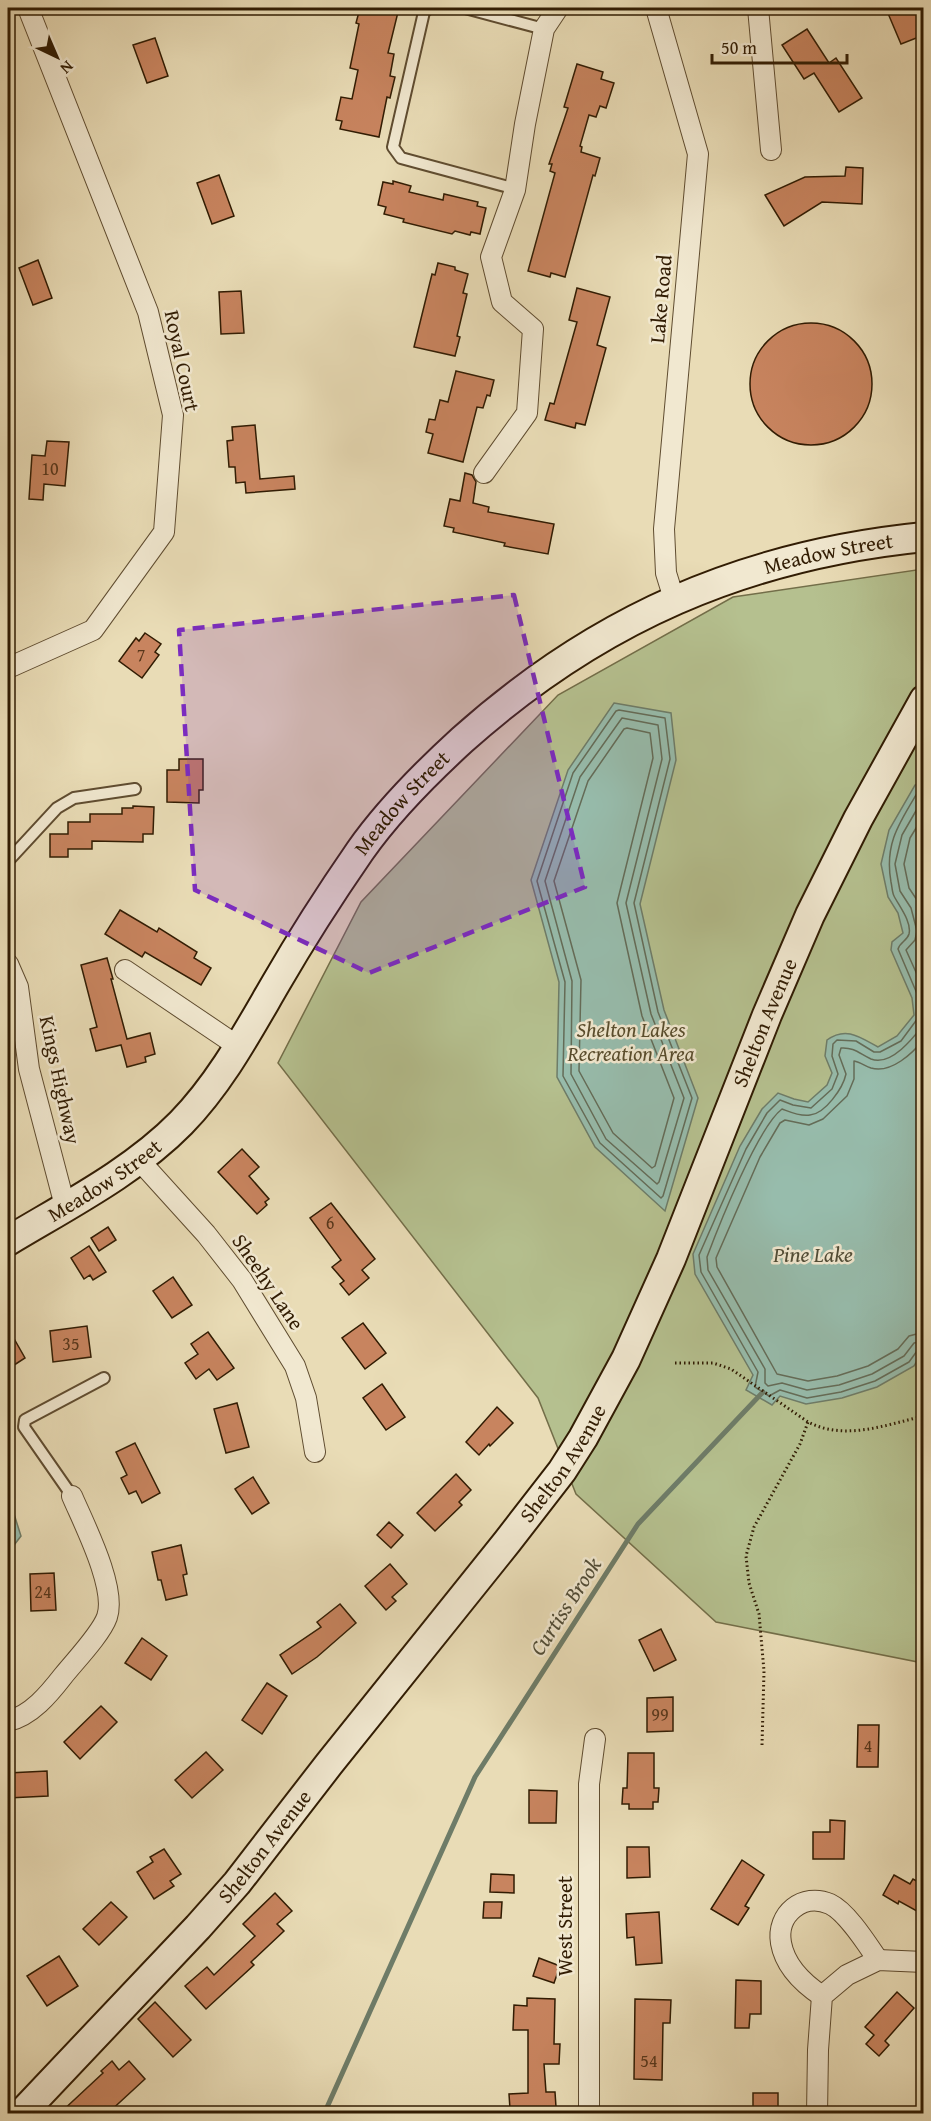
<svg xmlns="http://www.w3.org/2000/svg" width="931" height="2121" font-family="'Gentium Book Plus',serif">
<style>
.green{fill:#b5c08f;stroke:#736e49;stroke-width:1.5}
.water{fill:#97bcac;stroke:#6e7c68;stroke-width:1.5}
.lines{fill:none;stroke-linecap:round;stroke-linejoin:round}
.shore{stroke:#646c58;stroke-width:1.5}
.stream{stroke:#6e7c68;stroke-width:5}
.building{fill:#c8845f;stroke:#311c03;stroke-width:1.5}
.lane-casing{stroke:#5f4c30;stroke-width:14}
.street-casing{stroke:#5f4c30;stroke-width:22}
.secondary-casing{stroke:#311c03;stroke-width:32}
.path{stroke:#311c03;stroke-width:3;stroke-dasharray:1.5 3;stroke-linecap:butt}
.lane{stroke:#f1e8d0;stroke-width:10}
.street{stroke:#f1e8d0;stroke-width:20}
.secondary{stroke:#f1e8d0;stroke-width:28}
.marked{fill:#7b2cbf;fill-opacity:0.2;stroke:#7b2cbf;stroke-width:4.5;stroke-dasharray:12 8;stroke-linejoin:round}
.labels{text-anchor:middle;stroke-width:5;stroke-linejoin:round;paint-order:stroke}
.number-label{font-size:18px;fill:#57361a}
.street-label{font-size:21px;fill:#311c03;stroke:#f1e8d0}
.park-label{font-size:21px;font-style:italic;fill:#594d2d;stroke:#f1e8d0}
.water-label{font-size:22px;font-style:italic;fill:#504c36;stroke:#f1e8d0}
</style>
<rect width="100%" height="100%" fill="#e9dcb6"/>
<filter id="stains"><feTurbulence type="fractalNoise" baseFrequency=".00333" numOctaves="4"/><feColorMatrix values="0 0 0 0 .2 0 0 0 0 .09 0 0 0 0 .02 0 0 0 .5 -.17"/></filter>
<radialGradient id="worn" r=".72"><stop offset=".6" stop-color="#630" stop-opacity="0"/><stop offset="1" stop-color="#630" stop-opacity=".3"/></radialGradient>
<path class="green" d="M 923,569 L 923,1663 L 716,1622 L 576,1494 L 538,1398 L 278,1063 L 361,902 L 558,695 L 733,597 Z"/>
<g class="water">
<path d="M 614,703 L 671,713 L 676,760 L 640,904 L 664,1010 L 698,1098 L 665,1211 L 595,1147 L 557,1077 L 559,982 L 531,880 L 568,770 Z"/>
<path d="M 923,781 L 923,1351 L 914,1366 L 877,1387 L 842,1398 L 806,1404 L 780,1396 L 772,1405 L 746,1390 L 753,1375 L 695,1274 L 693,1254 L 740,1146 L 762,1109 L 778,1093 L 794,1099 L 808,1102 L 827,1085 L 832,1073 L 825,1056 L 827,1040 C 846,1026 860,1037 878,1047 L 897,1036 L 914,1015 L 912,998 L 891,950 L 892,942 L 903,933 L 898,913 L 888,897 L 881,864 L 889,830 L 915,785 Z"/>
<path d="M 8,1508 L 14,1514 L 21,1536 L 8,1553 Z"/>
</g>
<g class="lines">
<g class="shore">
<path d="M 619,710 L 665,718 L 670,759 L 634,903 L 658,1012 L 692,1098 L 663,1196 L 661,1198 L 600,1143 L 563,1076 L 565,982 L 537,881 L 573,773 L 616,711 Z"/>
<path d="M 622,718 L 658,725 L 662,759 L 626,903 L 651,1014 L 684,1098 L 659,1182 L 657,1184 L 606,1139 L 571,1074 L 572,981 L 545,881 L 580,777 Z"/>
<path d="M 627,728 L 650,733 L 653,758 L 617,903 L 642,1016 L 674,1098 L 655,1166 L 652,1168 L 613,1133 L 579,1071 L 581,980 L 554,881 L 588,781 L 624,729 Z"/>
<path d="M 924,788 L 919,790 C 900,822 884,843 891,882 C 892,886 892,892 894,896 C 899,906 912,922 909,934 C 907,941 900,942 898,949 L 918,996 L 918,1018 L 901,1041 L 880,1052 L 874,1052 L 856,1041 L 837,1040 L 833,1044 L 832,1056 L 838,1074 L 832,1089 L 811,1108 L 793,1105 L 780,1100 L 767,1113 L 746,1149 L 699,1255 L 701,1272 L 758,1372 L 755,1387 L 769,1396 L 780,1390 L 807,1398 L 841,1392 L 875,1381 L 909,1362 L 917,1351 L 924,1349"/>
<path d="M 924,797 L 902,835 L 895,864 L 900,891 L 911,908 L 917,931 L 915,940 L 906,950 L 924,990"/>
<path d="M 924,815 L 910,838 L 904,864 L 909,888 L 919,903 L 924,921"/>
<path d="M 924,1024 C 914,1037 891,1067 871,1059 C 860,1054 854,1047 841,1048 L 839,1055 L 846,1074 C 843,1088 825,1114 810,1115 C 801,1117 790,1112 782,1109 C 758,1127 719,1225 707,1257 L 708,1270 L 765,1369 L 765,1383 L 768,1386 L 782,1383 L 807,1390 L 839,1385 L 872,1374 L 904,1356 L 914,1343 L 924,1341"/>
<path d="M 924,1039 C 913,1053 891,1074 871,1068 C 865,1066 860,1062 854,1061 L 854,1079 L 847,1096 L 823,1119 L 809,1125 L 785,1120 L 780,1123 L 760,1157 L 716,1258 L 717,1267 L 777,1374 L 808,1381 L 837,1376 L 868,1366 L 898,1349 L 909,1336 L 924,1332"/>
</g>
<path class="stream" d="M 324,2114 L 475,1777 L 638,1524 L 763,1392"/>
</g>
<g class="building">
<path d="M 360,8 L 399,8 L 388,53 L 394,54 L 390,76 L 395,77 L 390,98 L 387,97 L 379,137 L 340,129 L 342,121 L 336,120 L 341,97 L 352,99 L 358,70 L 350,68 L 359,24 L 356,23 Z"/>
<path d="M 895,8 L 914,8 L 924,29 L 924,35 L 901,44 L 887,11 Z"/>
<path d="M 807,29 L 829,63 L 836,58 L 862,98 L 839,112 L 814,73 L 804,79 L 782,45 Z"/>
<path d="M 155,38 L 168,76 L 147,83 L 133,45 Z"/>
<path d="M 577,64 L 603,72 L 601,79 L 614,83 L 606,108 L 600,106 L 596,117 L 589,115 L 580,146 L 582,147 L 581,152 L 600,158 L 595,176 L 593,175 L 565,277 L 551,273 L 550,277 L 528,271 L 555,173 L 550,171 L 552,164 L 549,164 L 564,120 L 568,108 L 564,107 Z"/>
<path d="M 846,167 L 863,168 L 862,204 L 822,202 L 784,226 L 765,195 L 805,177 L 845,176 Z"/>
<path d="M 219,175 L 234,216 L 212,224 L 197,183 Z"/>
<path d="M 393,181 L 411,186 L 409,192 L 443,200 L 444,194 L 478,202 L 477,206 L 486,208 L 480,234 L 471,232 L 470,235 L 455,231 L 452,234 L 403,222 L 404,219 L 384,214 L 386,207 L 378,205 L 383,182 L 393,184 Z"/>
<path d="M 38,260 L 52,298 L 33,305 L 19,268 Z"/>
<path d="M 438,263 L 455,267 L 455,270 L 468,274 L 463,293 L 467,294 L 457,336 L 460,337 L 455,356 L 414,347 L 432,274 L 435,275 Z"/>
<path d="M 577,288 L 610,297 L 597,345 L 606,348 L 585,425 L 576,423 L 575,428 L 545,420 L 550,403 L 554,404 L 577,322 L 569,320 Z"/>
<path d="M 241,291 L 244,333 L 221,334 L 219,292 Z"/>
<circle cx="811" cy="384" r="61"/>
<path d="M 456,371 L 494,380 L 490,396 L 487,395 L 483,408 L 477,407 L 463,462 L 428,453 L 433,434 L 426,432 L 429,419 L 435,420 L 440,400 L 448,402 Z"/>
<path d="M 255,425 L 260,479 L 294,476 L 295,489 L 246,493 L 245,482 L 236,483 L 235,467 L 229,467 L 227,441 L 233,440 L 232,427 Z"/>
<path d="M 47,441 L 69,442 L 65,486 L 44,484 L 43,500 L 29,499 L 32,455 L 45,456 Z"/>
<path d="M 465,473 L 472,475 L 476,482 L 473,503 L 489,507 L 488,512 L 554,524 L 548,554 L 504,546 L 505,543 L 453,532 L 454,528 L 444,526 L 450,499 L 460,501 Z"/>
<path d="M 145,633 L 161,644 L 155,652 L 159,655 L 142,678 L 119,661 L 136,638 L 139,641 Z"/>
<path d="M 179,759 L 203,759 L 203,790 L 199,790 L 199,803 L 167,802 L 167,770 L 179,770 Z"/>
<path d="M 133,806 L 154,807 L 153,834 L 143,834 L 143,842 L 92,841 L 92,849 L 68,849 L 68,857 L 50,857 L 50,834 L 68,834 L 68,822 L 90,822 L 90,814 L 122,814 L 122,808 L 133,808 Z"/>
<path d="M 120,910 L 157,932 L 159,928 L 197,952 L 194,958 L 211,968 L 201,985 L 145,952 L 142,957 L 105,934 Z"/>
<path d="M 107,958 L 113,979 L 111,979 L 127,1039 L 150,1033 L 155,1054 L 145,1057 L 146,1062 L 127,1067 L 121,1045 L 96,1051 L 90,1029 L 97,1027 L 81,965 Z"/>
<path d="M 242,1149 L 259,1167 L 249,1176 L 269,1199 L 265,1202 L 267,1205 L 257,1214 L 218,1172 Z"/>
<path d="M 331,1203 L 375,1259 L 362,1270 L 369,1278 L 349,1295 L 340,1284 L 344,1281 L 332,1267 L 341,1260 L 310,1218 Z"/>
<path d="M 108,1227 L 116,1240 L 99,1251 L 91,1238 Z"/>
<path d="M 89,1246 L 106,1272 L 93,1280 L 90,1275 L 84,1279 L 71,1258 Z"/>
<path d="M 173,1277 L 192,1305 L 172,1318 L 153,1291 Z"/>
<path d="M 363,1323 L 386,1353 L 365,1369 L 342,1338 Z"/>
<path d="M 87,1326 L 91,1357 L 53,1362 L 50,1331 Z"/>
<path d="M 8,1328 L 25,1358 L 8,1369 Z"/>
<path d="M 208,1332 L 234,1368 L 217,1380 L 209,1369 L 196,1379 L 185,1363 L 198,1354 L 191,1344 Z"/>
<path d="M 382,1384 L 405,1417 L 386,1430 L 363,1398 Z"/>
<path d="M 237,1403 L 249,1447 L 226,1453 L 214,1409 Z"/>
<path d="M 497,1407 L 513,1423 L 490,1446 L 489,1444 L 479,1455 L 466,1442 Z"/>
<path d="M 135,1443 L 160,1493 L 142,1503 L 136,1491 L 129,1494 L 121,1478 L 127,1475 L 116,1452 Z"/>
<path d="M 456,1474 L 471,1490 L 459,1502 L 462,1505 L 435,1531 L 417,1513 Z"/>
<path d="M 253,1477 L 269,1503 L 252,1514 L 235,1489 Z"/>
<path d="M 389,1522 L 403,1535 L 391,1548 L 377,1535 Z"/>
<path d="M 181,1545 L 187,1574 L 183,1575 L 187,1595 L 166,1600 L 161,1580 L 158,1580 L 152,1552 Z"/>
<path d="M 390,1564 L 407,1584 L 392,1597 L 396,1601 L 386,1610 L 365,1586 Z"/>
<path d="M 54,1573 L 56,1610 L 31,1611 L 30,1574 Z"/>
<path d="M 340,1604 L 356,1623 L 317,1657 L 292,1674 L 280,1655 L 321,1627 L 317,1622 Z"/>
<path d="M 661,1629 L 676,1660 L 654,1671 L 639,1640 Z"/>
<path d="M 142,1638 L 167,1656 L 151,1680 L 125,1663 Z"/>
<path d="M 267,1683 L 287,1696 L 262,1734 L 242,1720 Z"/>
<path d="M 673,1697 L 673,1731 L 647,1732 L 647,1698 Z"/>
<path d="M 101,1706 L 117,1722 L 80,1759 L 64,1742 Z"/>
<path d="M 858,1725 L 879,1725 L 878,1767 L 857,1767 Z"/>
<path d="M 206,1752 L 223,1770 L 192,1798 L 175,1780 Z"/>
<path d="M 628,1753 L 654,1753 L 654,1788 L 659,1788 L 658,1802 L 653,1802 L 653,1809 L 629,1809 L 629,1804 L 622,1804 L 623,1788 L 627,1788 Z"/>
<path d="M 47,1771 L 48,1796 L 8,1798 L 8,1773 Z"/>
<path d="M 529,1790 L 557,1791 L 556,1823 L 529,1823 Z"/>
<path d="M 830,1820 L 845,1821 L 844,1859 L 813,1859 L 813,1832 L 830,1832 Z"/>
<path d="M 627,1847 L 649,1847 L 650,1877 L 627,1878 Z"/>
<path d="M 164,1849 L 181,1874 L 170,1881 L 174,1886 L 154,1899 L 137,1872 L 153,1862 L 150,1857 Z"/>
<path d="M 742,1860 L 764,1875 L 745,1906 L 749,1908 L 738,1925 L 711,1909 Z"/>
<path d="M 491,1874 L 514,1875 L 514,1893 L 490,1892 Z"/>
<path d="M 894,1875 L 910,1884 L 913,1879 L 924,1885 L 924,1915 L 899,1901 L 898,1904 L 883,1895 Z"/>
<path d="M 275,1893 L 292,1911 L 277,1924 L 284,1931 L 251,1962 L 254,1965 L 206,2009 L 185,1986 L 207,1967 L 214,1975 L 255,1936 L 243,1924 Z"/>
<path d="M 111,1902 L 127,1917 L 99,1945 L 83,1929 Z"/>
<path d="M 484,1902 L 502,1902 L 501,1918 L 483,1918 Z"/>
<path d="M 659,1912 L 662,1963 L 636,1965 L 634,1937 L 627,1938 L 626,1914 Z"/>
<path d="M 59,1956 L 78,1986 L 47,2006 L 27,1976 Z"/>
<path d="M 539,1958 L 560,1966 L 554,1983 L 533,1976 Z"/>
<path d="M 736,1980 L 761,1981 L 761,2014 L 750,2014 L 749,2028 L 735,2028 Z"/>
<path d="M 897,1992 L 914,2008 L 885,2041 L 889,2045 L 879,2056 L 866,2044 L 874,2035 L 865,2027 Z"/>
<path d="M 527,1998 L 555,1999 L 554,2044 L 560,2044 L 559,2064 L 544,2064 L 546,2092 L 555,2092 L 556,2107 L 510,2109 L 509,2094 L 528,2093 L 528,2030 L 513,2030 L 514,2005 L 527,2006 Z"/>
<path d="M 635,1999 L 671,2000 L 670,2023 L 663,2023 L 662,2080 L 634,2079 Z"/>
<path d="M 155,2002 L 191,2040 L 173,2057 L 138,2019 Z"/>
<path d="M 112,2061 L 119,2070 L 129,2061 L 145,2079 L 107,2114 L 59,2114 L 103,2073 L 101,2071 Z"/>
<rect x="753" y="2093" width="25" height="21"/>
</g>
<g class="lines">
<g class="lane-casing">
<g id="lane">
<path d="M 429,8 L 424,12 L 393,147 L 401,158 L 516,189"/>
<path d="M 465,8 L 544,29"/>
<path d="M 8,861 L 57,808 L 74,798 L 135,789"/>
<path d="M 72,1496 L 24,1427 L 25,1420 L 104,1378"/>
</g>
</g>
<g class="street-casing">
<g id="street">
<path d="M 656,8 L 698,154 L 664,529 L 666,573 L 674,599"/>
<path d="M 758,8 L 771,150"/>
<path d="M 484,473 L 527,413 L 533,329 L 502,302 L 491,257 L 515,190 L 525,124 L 544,29 L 558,8"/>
<path d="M 8,668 L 93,630 L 164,532 L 173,415 L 148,312 L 28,8"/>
<path d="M 8,964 L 18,987 L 29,1069 L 65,1206"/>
<path d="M 125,970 L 239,1047"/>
<path d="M 139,1160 L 206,1234 L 242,1280 L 295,1366 L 306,1398 L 315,1452"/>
<path d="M 8,1721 C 31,1716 49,1694 63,1676 C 75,1661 101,1634 107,1617 C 117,1588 84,1524 72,1496"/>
<path d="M 822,1996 C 804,1984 785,1966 781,1943 C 776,1914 803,1892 830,1904 C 847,1912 867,1944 878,1960"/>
<path d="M 589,2114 L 589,1784 L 595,1739"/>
<path d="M 817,2114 L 818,2050 L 822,1996 L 847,1975 L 878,1960 L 924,1962"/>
</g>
</g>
<g class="secondary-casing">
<g id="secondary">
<path id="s1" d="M 8,1241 C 66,1206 133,1172 181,1123 C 221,1082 248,1031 276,983 C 302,938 331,893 360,851 C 388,811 427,772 462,740 C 597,619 744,555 924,537"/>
<path id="s2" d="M 21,2114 L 198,1927 L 237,1883 L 329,1764 L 507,1542 L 562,1471 L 583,1438 L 626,1359 L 671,1259 L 767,1015 L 810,915 L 858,819 L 924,700"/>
</g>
</g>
<g class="path">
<path d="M 675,1363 L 713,1363 L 731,1369 L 808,1422 C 845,1441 885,1425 924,1416"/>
<path d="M 762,1745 L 764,1671 L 759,1614 L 749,1583 L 746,1556 L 754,1527 L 800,1444 L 808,1422"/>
</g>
<use href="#lane" class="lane"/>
<use href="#street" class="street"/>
<use href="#secondary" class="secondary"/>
</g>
<path class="marked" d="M 514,595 L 585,887 L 369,973 L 195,890 L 179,630 Z"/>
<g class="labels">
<g class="number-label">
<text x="50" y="475">10</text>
<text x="141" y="661">7</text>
<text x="330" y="1229">6</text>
<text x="71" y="1350">35</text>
<text x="43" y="1598">24</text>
<text x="660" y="1721">99</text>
<text x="868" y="1752">4</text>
<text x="649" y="2067">54</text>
</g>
<g class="street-label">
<text transform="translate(661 299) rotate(-85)" y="7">Lake Road</text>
<text transform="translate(182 361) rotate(78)" y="7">Royal Court</text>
<text dy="7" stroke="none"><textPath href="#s1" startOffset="1104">Meadow Street</textPath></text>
<text dy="7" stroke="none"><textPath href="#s1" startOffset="600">Meadow Street</textPath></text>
<text dy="7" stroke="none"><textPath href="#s2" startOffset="1334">Shelton Avenue</textPath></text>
<text transform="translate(60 1080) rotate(78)" y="7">Kings Highway</text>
<text dy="7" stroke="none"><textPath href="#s1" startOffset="114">Meadow Street</textPath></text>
<text transform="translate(268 1282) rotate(56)" y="7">Sheehy Lane</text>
<text dy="7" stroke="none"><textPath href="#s2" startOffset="848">Shelton Avenue</textPath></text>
<text dy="7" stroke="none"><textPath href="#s2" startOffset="362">Shelton Avenue</textPath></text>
<text transform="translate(565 1926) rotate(-90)" y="7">West Street</text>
</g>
<g class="park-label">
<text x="631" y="1037">Shelton Lakes<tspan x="631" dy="24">Recreation Area</tspan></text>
</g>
<g class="water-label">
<text x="813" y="1262">Pine Lake</text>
<text transform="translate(565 1606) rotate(-57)" y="8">Curtiss Brook</text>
</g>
</g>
<rect width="931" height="2121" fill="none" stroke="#e9dcb6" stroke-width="30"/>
<rect x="9" y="9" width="913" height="2103" fill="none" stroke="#311c03" stroke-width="3"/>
<rect x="15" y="15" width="901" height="2091" fill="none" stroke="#311c03" stroke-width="1.5"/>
<g transform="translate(57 57) rotate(136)" stroke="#f1e8d0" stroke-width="4.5" paint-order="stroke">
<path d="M0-4.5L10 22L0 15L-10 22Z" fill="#311c03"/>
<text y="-9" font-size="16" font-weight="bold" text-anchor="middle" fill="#311c03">N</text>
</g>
<path d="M712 54v9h135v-9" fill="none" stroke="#311c03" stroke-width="3"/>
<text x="721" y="54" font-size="18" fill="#311c03" stroke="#f1e8d0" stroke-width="4.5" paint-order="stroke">50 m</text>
<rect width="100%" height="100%" filter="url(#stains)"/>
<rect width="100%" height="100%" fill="url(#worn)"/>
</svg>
